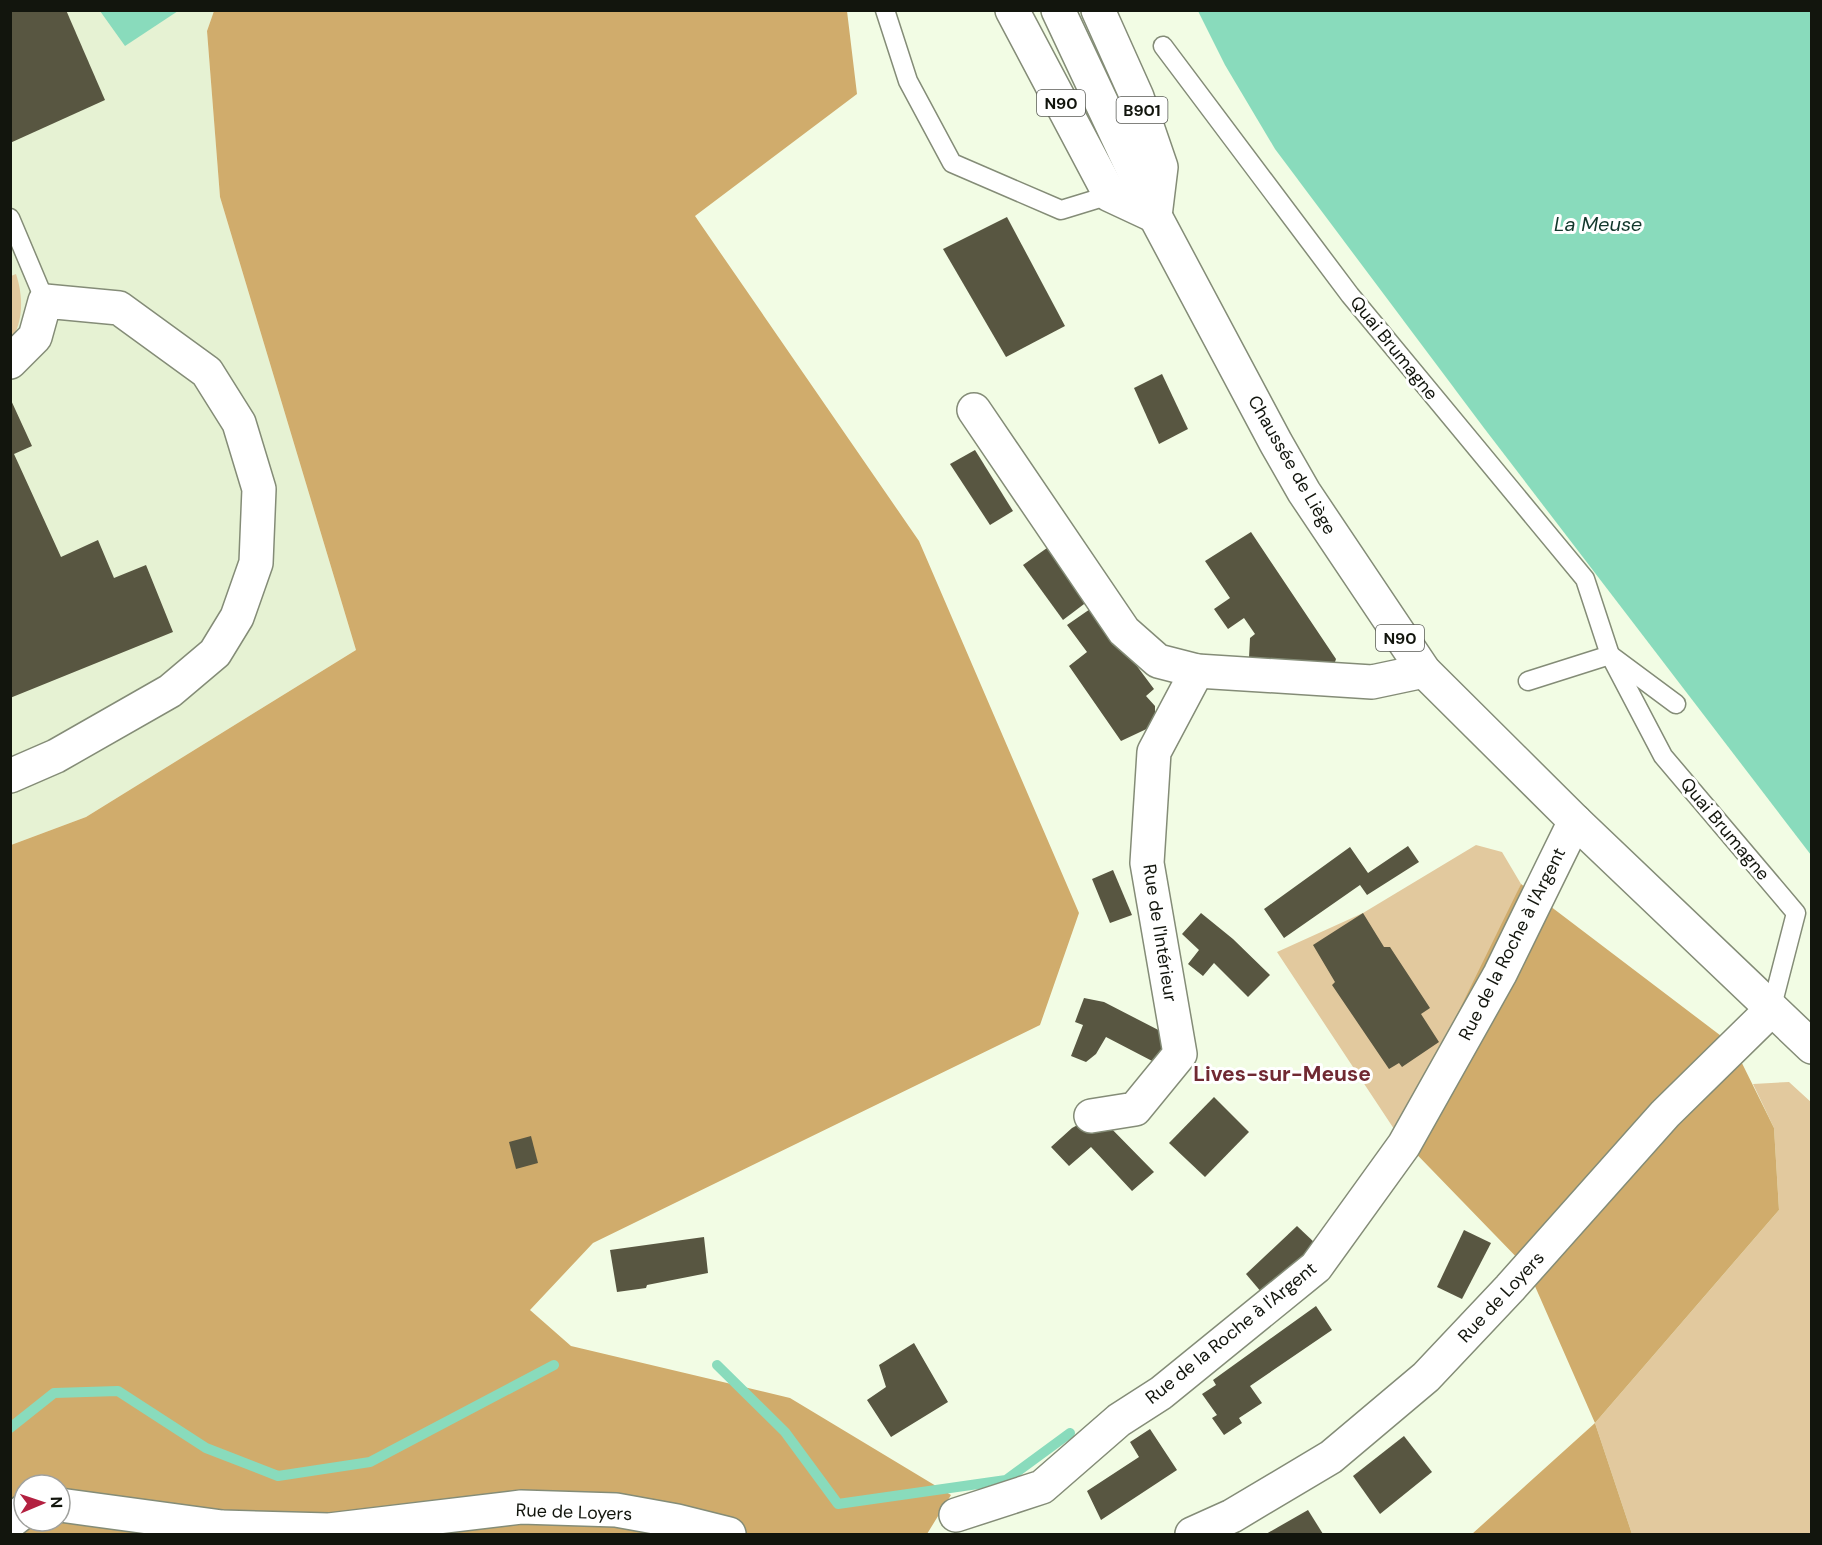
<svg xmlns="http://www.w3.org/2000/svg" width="1822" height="1545" font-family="'DM Sans',sans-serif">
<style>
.built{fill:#e6f2d3}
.green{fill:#e2c99e}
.forest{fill:#d0ac6c;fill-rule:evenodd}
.water{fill:#89dbbc}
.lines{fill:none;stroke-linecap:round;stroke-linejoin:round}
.stream{stroke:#89dbbc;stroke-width:10}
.building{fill:#585641}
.service-casing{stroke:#848c77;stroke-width:21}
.minor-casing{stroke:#848c77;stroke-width:36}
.tertiary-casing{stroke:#848c77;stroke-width:36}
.primary-casing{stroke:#848c77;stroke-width:36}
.service{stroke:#fff;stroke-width:18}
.minor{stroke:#fff;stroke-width:33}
.tertiary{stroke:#fff;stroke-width:33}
.primary{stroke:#fff;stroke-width:33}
.labels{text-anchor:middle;stroke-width:6;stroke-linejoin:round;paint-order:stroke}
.shield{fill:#fff;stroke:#595b56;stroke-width:1.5}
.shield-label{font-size:16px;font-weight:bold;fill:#12150d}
.street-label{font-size:18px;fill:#12150d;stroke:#fff}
.water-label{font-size:20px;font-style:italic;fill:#13382c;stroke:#fff}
.quarter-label{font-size:21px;font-weight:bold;fill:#702932;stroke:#fff}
</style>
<rect width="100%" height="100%" fill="#f2fce4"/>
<path class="built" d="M 11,11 L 214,11 L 207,31 L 220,197 L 356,650 L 86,817 L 11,845 Z"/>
<g class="green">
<path d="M 16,274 C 23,295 24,321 11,340 L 11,276 Z"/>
<path d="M 1476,845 L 1502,852 L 1521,884 L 1448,1059 L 1398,1135 L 1277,952 L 1363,913 Z"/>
<path d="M 1789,1082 L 1812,1103 L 1811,1534 L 1632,1534 L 1595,1423 L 1779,1210 L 1774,1128 L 1753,1084 Z"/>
</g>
<g class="forest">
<path d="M 214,11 L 847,11 L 857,94 L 695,216 L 919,541 L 1079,913 L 1040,1025 L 593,1243 L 530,1310 L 571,1346 L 790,1398 L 951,1495 L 927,1534 L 11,1534 L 11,845 L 86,817 L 356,650 L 220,197 L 207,31 ZM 24,1485 L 60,1485 L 60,1521 L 24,1521 Z"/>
<path d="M 1521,884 L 1733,1045 L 1774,1128 L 1779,1210 L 1595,1423 L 1632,1534 L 1472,1534 L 1595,1423 L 1527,1268 L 1398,1135 Z"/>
</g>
<g class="water">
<path d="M 100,11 L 178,11 L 125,46 Z"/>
<path d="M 1198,11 L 1811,11 L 1811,855 L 1484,428 L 1275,149 L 1225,65 Z"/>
</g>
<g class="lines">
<g class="stream">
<path d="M 717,1365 L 785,1432 L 838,1504 L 1006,1480 L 1070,1433"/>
<path d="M 10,1428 L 54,1393 L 118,1391 L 206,1448 L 278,1476 L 370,1462 L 554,1365"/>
</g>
</g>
<g class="building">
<path d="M 10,10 L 66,10 L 105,100 L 10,143 Z"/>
<path d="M 1007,217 L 1065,326 L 1006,357 L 943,249 Z"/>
<path d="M 1162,374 L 1188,429 L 1159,444 L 1134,388 Z"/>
<path d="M 10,398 L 32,446 L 14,454 L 61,557 L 98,540 L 114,578 L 146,565 L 173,632 L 10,698 Z"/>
<path d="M 975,450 L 1013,511 L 990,525 L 950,464 Z"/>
<path d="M 1251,532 L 1336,659 L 1333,668 L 1249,658 L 1250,638 L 1255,634 L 1244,618 L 1228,629 L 1214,609 L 1230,598 L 1205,561 Z"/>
<path d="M 1054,543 L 1092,598 L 1063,620 L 1023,565 Z"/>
<path d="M 1093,607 L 1154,689 L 1146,696 L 1155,706 L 1155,725 L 1121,741 L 1069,666 L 1087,652 L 1067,625 Z"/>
<path d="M 1408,846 L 1419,862 L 1367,895 L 1360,885 L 1284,938 L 1264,909 L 1350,847 L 1368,873 Z"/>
<path d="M 1113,870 L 1132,915 L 1110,923 L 1092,879 Z"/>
<path d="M 1201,913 L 1233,939 L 1270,975 L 1248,997 L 1214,963 L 1203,976 L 1188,964 L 1199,950 L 1182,934 Z"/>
<path d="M 1363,913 L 1384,947 L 1390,947 L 1430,1008 L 1421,1014 L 1439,1042 L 1402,1067 L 1399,1063 L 1389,1069 L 1332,985 L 1335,982 L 1313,945 Z"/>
<path d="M 1084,998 L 1104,1002 L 1170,1036 L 1156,1063 L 1106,1037 L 1096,1054 L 1086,1062 L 1071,1056 L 1083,1025 L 1075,1022 Z"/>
<path d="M 1214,1097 L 1249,1132 L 1205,1177 L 1169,1143 Z"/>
<path d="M 1102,1119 L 1154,1172 L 1132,1191 L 1091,1147 L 1069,1166 L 1051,1147 L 1072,1128 L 1087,1120 Z"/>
<path d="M 531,1136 L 538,1163 L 516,1169 L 509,1142 Z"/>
<path d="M 1297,1226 L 1316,1244 L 1262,1293 L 1246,1274 Z"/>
<path d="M 1464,1230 L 1491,1243 L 1462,1299 L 1437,1287 Z"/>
<path d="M 704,1237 L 708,1273 L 647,1285 L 646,1288 L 617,1292 L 610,1250 Z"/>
<path d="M 1316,1306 L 1332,1330 L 1250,1386 L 1262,1403 L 1239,1418 L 1242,1423 L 1224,1435 L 1212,1418 L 1217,1415 L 1202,1394 L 1216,1385 L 1213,1380 Z"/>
<path d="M 914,1343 L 948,1402 L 891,1437 L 867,1400 L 886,1387 L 879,1365 Z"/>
<path d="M 1150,1429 L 1177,1470 L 1101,1520 L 1087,1491 L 1139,1457 L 1130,1442 Z"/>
<path d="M 1404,1436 L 1432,1472 L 1380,1514 L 1353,1476 Z"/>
<path d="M 1308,1510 L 1323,1534 L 1266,1534 Z"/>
</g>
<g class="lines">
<g class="service-casing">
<g id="service">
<path d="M 885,10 L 908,81 L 952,163 L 1061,210 L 1110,195"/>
<path d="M 1163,46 L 1350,295 L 1585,579 L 1610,655 L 1663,756 L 1796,913 L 1771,1010"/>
<path d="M 10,218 L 45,301"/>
<path d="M 1528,681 L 1610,655 L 1676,704"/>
</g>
</g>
<g class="minor-casing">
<g id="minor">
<path d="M 10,362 L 35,337 L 45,301 L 119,308 L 207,372 L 239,423 L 259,489 L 256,563 L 237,617 L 215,653 L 170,691 L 56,756 L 10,776"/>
<path d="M 974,410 L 1124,631 L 1158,661 L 1197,671 L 1372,682 L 1424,671"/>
<path d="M 1091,1116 L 1135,1109 L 1180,1054 L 1147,863 L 1154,752 L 1197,671"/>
<path d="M 956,1515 L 1042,1487 L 1119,1420 L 1161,1393 L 1316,1267 L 1404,1145 L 1500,974 L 1575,821"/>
</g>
</g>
<g class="tertiary-casing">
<g id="tertiary">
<path d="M 60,1505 L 222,1527 L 329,1530 L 521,1507 L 616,1510 L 677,1521 L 729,1534"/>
<path d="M 10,1522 L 24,1511"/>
<path d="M 1192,1534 L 1232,1516 L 1331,1457 L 1426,1377 L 1510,1288 L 1665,1114 L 1771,1010"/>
</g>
</g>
<g class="primary-casing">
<g id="primary">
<path d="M 1012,10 L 1110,195 L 1155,216"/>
<path d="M 1058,10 L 1155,216 L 1276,443 L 1304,492 L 1424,671 L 1575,821 L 1812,1047"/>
<path d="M 1098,10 L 1137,97 L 1161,167 L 1155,216"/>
</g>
</g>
<use href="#service" class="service"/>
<use href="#minor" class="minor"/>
<use href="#tertiary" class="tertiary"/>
<use href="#primary" class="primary"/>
</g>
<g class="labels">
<g class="shield">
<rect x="1037" y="90" width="48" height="26" rx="4.5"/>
<rect x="1116.5" y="97" width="51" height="26" rx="4.5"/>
<rect x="1376" y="625" width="48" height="26" rx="4.5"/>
</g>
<g class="shield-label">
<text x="1061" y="109">N90</text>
<text x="1142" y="116">B901</text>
<text x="1400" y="644">N90</text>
</g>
<g class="street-label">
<text transform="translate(1394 348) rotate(51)" y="6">Quai Brumagne</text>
<text transform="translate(1292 465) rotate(60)" y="6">Chaussée de Liège</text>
<text transform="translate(1725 829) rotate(50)" y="6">Quai Brumagne</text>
<text transform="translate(1160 933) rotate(81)" y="6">Rue de l'Intérieur</text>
<text transform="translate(1512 944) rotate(-63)" y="6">Rue de la Roche à l'Argent</text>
<text transform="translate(1501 1297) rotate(-47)" y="6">Rue de Loyers</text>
<text transform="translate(1231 1333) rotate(-39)" y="6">Rue de la Roche à l'Argent</text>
<text transform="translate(574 1512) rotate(2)" y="6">Rue de Loyers</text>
</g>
<g class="water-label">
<text x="1598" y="231">La Meuse</text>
</g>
<g class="quarter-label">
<text x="1282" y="1081">Lives-sur-Meuse</text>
</g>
</g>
<rect width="1822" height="1545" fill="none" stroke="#12150d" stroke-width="24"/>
<g transform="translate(42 1503) rotate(88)"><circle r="28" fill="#ffffff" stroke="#a0a19e" stroke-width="1.5"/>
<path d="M0-4.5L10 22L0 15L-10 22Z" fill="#b32040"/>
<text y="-9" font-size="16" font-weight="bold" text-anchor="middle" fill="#12150d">N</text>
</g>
</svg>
